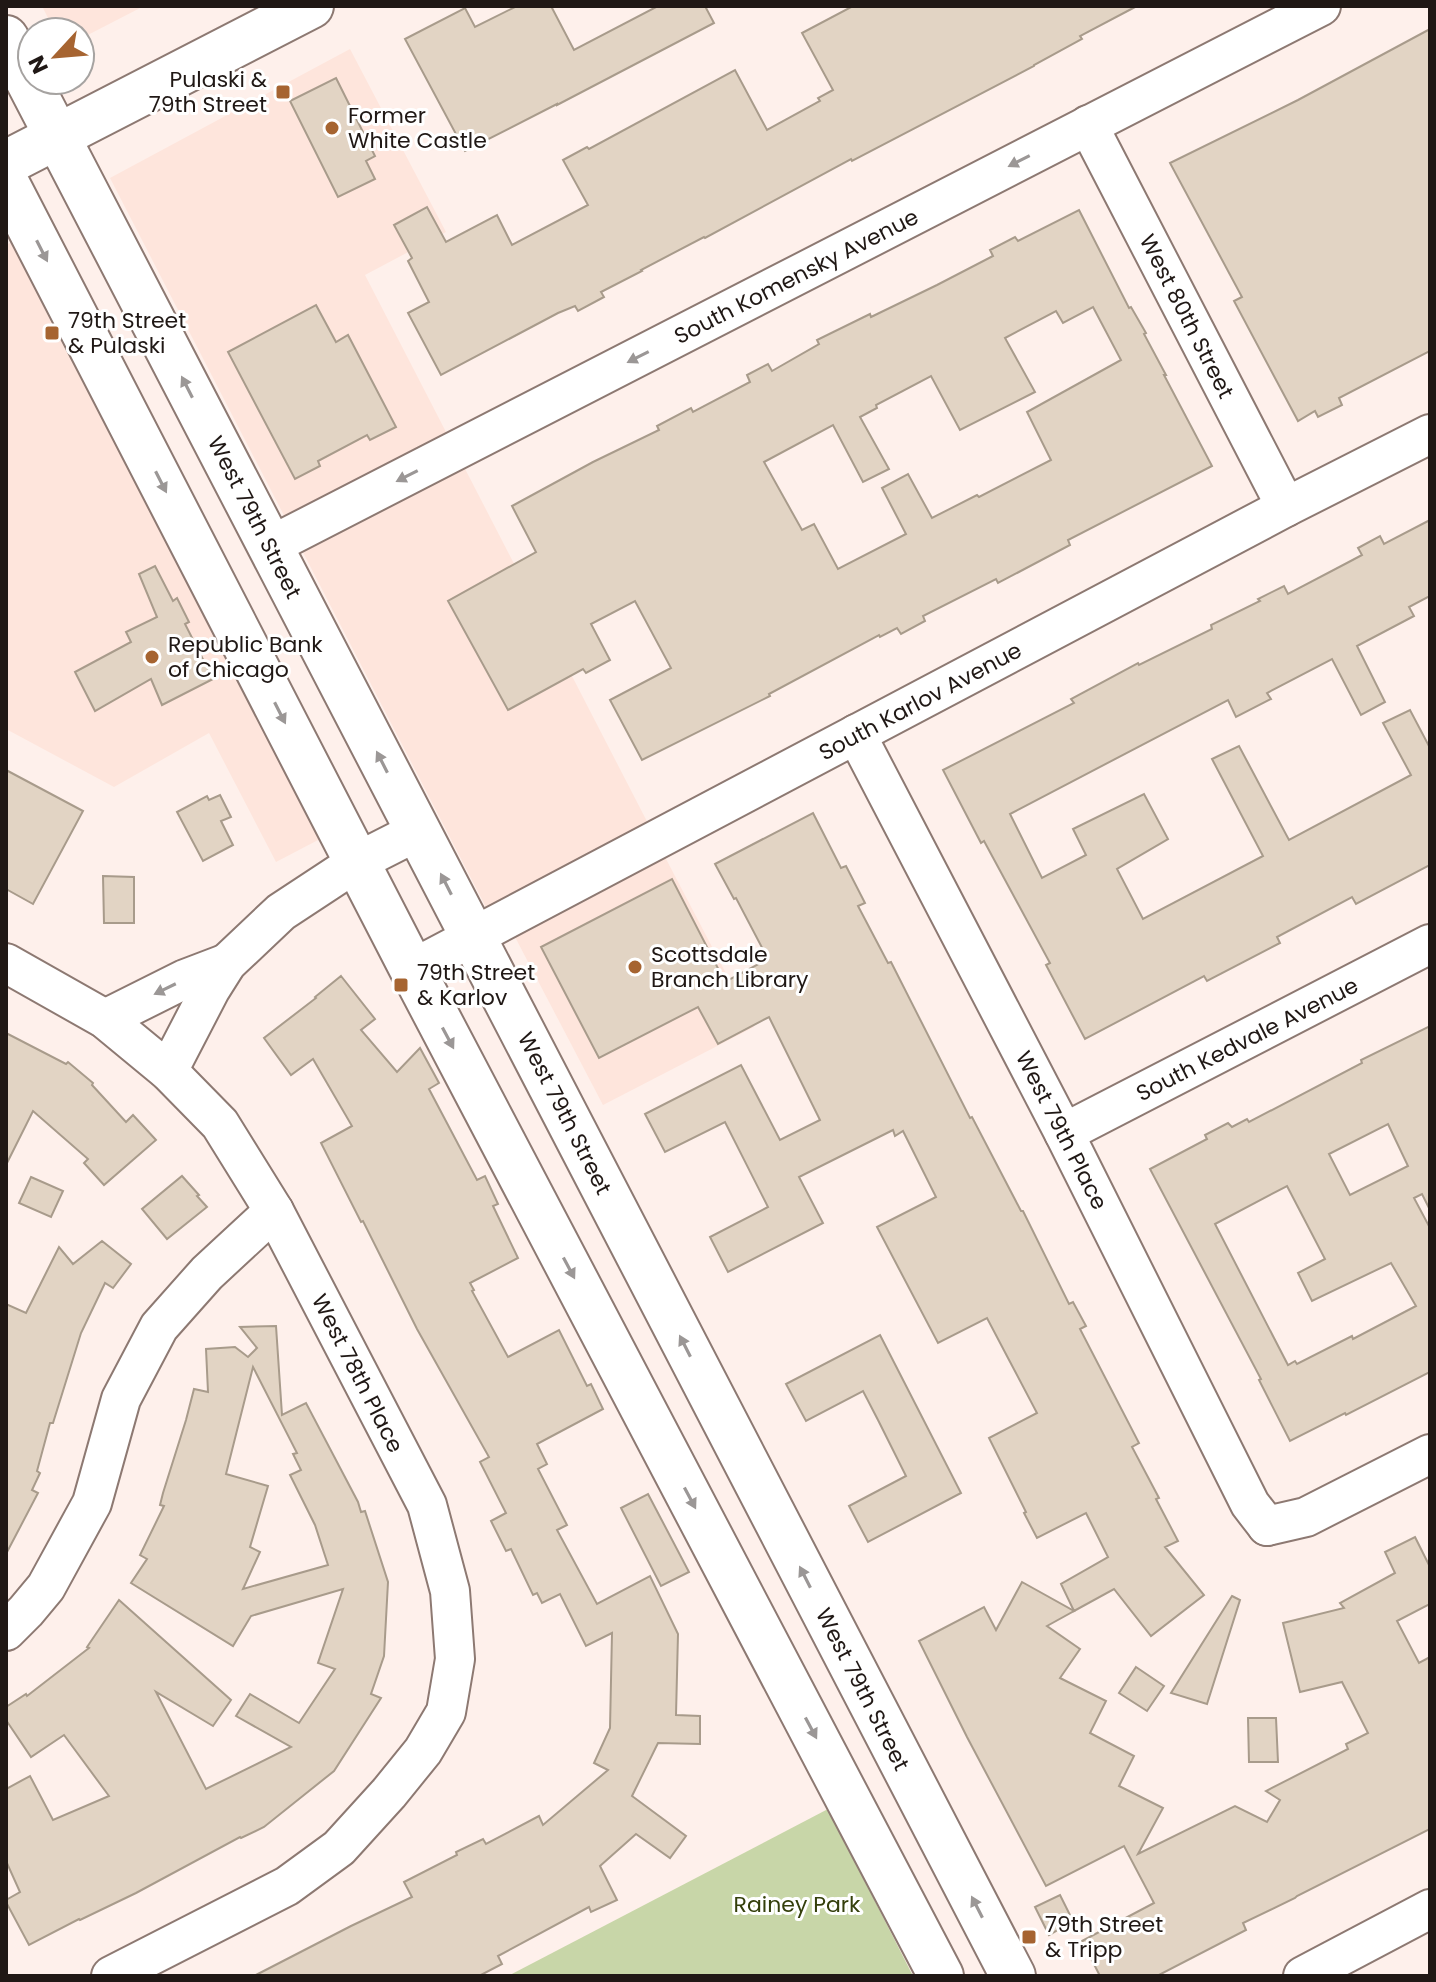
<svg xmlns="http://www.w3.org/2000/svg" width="1436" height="1982" font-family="Poppins,sans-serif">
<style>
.built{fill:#fee5dc}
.green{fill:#c8d6a8}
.building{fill:#e2d4c4;stroke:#a89b8b;stroke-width:2;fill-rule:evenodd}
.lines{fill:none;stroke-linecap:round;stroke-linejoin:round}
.minor-casing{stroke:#8d7972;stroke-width:42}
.major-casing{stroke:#8d7972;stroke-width:48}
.minor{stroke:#fff;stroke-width:38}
.major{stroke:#fff;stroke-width:44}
.oneway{fill:#9b9796}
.poi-dot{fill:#a66431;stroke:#fff;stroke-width:3}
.labels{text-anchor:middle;stroke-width:6;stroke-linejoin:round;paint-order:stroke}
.poi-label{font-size:22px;fill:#201815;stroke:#fff;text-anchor:start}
.street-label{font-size:22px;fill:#201815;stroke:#fff}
.park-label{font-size:22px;fill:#343f0b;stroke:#fff}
</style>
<rect width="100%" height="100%" fill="#fef0eb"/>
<g class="built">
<path d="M 42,6 L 144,6 L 80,39 L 80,32 L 55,32 Z"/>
<path d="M 350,49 L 446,232 L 365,275 L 654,835 L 491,917 L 110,178 Z"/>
<path d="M 12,242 L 320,839 L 276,862 L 209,733 L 114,787 L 6,729 L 6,245 Z"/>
<path d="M 665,857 L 754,1027 L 603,1105 L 515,937 Z"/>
</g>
<path class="green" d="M 828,1809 L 913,1976 L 508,1976 Z"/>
<g class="building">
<path d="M 517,6 L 551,6 L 574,50 L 658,6 L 705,6 L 714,23 L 557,105 L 557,104 L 465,151 L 405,39 L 465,8 L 475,27 Z"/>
<path d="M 853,6 L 1137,6 L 1080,36 L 1082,39 L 1034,65 L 1034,66 L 852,161 L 851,159 L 705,238 L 704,237 L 641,270 L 642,271 L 601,292 L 604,297 L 578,311 L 575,306 L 558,313 L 441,375 L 408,313 L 429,302 L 408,261 L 412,258 L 394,225 L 427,207 L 446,242 L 497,215 L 512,245 L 588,205 L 563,160 L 587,147 L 589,149 L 735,70 L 767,130 L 820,101 L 818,98 L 833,90 L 802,33 Z"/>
<path d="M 1430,29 L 1430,351 L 1339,398 L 1342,405 L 1318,417 L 1315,411 L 1298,421 L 1234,301 L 1242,297 L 1170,163 L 1298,100 Z"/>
<path d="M 336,78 L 375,156 L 366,161 L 375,179 L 338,197 L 290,101 Z"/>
<path d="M 1079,210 L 1129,308 L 1131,307 L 1146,333 L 1144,334 L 1166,375 L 1164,375 L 1212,466 L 1068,540 L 1070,545 L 998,583 L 996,579 L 923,616 L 925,621 L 901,634 L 897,628 L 880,637 L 879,635 L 769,694 L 770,696 L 642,760 L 610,700 L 671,668 L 635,601 L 591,624 L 610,660 L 586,673 L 583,669 L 508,710 L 448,601 L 536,552 L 512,506 L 593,462 L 659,430 L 657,426 L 691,408 L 693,412 L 750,382 L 747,375 L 768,364 L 772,371 L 819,344 L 817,340 L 870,314 L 871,317 L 937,285 L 993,256 L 990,250 L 1015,237 L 1018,241 ZM 1093,307 L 1121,360 L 1027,412 L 1051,460 L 979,497 L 977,495 L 932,518 L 908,474 L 882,488 L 906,534 L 838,569 L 814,524 L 802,530 L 764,462 L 833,425 L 863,482 L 889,469 L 860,417 L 877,408 L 876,405 L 931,376 L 960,430 L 1035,392 L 1005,338 L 1056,311 L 1063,323 Z"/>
<path d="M 316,305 L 336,342 L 348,335 L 396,427 L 370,440 L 367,435 L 318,461 L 320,466 L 295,479 L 228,352 Z"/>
<path d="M 1430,520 L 1430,596 L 1409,607 L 1414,616 L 1357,646 L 1385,702 L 1361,715 L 1332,659 L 1267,693 L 1271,699 L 1236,717 L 1228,700 L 1010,814 L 1042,878 L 1086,855 L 1073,829 L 1144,794 L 1168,839 L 1117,869 L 1143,919 L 1263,856 L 1212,759 L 1239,746 L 1289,840 L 1411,775 L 1383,723 L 1410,710 L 1430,748 L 1430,865 L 1356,904 L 1352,897 L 1277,937 L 1280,943 L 1207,981 L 1204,976 L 1085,1039 L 1046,965 L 1050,963 L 984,841 L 981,843 L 943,770 L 1074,703 L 1071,699 L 1138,663 L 1139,665 L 1212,629 L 1211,625 L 1260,601 L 1258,599 L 1284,586 L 1288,594 L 1345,564 L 1362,555 L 1358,548 L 1380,536 L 1384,544 Z"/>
<path d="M 155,566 L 173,601 L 177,598 L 189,622 L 185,624 L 213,679 L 162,705 L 151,679 L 95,711 L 75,672 L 131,642 L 126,632 L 157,617 L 139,574 Z"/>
<path d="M 6,770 L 83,811 L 33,904 L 6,889 Z"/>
<path d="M 220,795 L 231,817 L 221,821 L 233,845 L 203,861 L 177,812 L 207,796 L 209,800 Z"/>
<path d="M 813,813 L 841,868 L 846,866 L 865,903 L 858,906 L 888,963 L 891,962 L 970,1118 L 972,1117 L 1021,1211 L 1023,1211 L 1069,1304 L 1073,1302 L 1086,1326 L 1080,1329 L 1139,1443 L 1132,1447 L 1159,1498 L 1156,1499 L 1178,1541 L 1165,1547 L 1204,1595 L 1151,1636 L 1114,1589 L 1074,1611 L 1061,1584 L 1108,1557 L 1086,1513 L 1037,1538 L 1024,1513 L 1026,1512 L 989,1438 L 1037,1413 L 1008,1358 L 987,1318 L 938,1343 L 877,1227 L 936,1197 L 903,1131 L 895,1136 L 893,1130 L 799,1177 L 823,1223 L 728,1272 L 710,1237 L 768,1207 L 725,1122 L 665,1152 L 645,1114 L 741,1065 L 780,1140 L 820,1120 L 769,1017 L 718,1044 L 698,1007 L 599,1058 L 541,947 L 672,879 L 725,982 L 768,959 L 736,898 L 734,899 L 715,864 Z"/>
<path d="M 103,876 L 134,877 L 134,923 L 104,923 Z"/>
<path d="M 341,976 L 375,1019 L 361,1030 L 397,1072 L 420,1048 L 439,1083 L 429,1089 L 477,1180 L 485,1176 L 498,1204 L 493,1206 L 518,1258 L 470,1283 L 474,1290 L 472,1291 L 508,1357 L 559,1330 L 587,1386 L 591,1384 L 603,1409 L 537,1444 L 547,1464 L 538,1469 L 567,1525 L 557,1530 L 597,1604 L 650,1576 L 678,1634 L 676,1715 L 700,1716 L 700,1744 L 658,1743 L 632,1796 L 686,1836 L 670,1858 L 636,1834 L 600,1866 L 617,1900 L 591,1912 L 589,1907 L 498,1956 L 502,1964 L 479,1976 L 254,1976 L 351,1926 L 412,1897 L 404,1882 L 457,1855 L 456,1852 L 483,1839 L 486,1844 L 539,1816 L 543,1825 L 608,1770 L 594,1763 L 610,1728 L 612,1633 L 586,1646 L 560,1594 L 542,1603 L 537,1593 L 533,1595 L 511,1549 L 506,1551 L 491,1521 L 506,1513 L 480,1462 L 489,1457 L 417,1329 L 363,1221 L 361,1222 L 321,1143 L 352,1126 L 313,1059 L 291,1075 L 264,1038 L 316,998 L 315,997 Z"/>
<path d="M 1430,1026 L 1430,1210 L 1422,1194 L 1414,1198 L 1430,1228 L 1430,1372 L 1346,1415 L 1345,1413 L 1290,1441 L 1259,1380 L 1261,1379 L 1150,1169 L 1207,1139 L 1205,1135 L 1228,1123 L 1232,1127 L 1247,1119 L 1249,1122 L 1362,1063 L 1361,1060 ZM 1388,1124 L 1408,1166 L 1350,1195 L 1329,1154 ZM 1287,1186 L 1325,1259 L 1298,1273 L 1312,1301 L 1391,1263 L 1416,1306 L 1353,1339 L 1352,1336 L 1297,1364 L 1295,1361 L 1288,1365 L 1215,1224 Z"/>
<path d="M 6,1033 L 66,1064 L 68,1062 L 93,1083 L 92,1085 L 126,1122 L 133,1115 L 156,1140 L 104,1185 L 84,1163 L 88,1159 L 33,1111 L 6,1165 Z"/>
<path d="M 182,1176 L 199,1195 L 197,1196 L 207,1207 L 167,1239 L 142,1209 Z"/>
<path d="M 31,1177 L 63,1191 L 51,1217 L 19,1203 Z"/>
<path d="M 102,1241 L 131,1264 L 113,1288 L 105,1283 L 81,1333 L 53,1423 L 50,1423 L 37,1471 L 40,1473 L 32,1490 L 38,1493 L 6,1554 L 6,1304 L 26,1313 L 59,1247 L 73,1264 Z"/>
<path d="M 276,1326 L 282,1415 L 306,1403 L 358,1502 L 361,1512 L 365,1511 L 388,1582 L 384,1656 L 371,1694 L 381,1698 L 334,1771 L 264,1827 L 241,1838 L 240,1837 L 136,1893 L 80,1920 L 79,1919 L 29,1945 L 6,1902 L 6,1900 L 20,1892 L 6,1861 L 6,1789 L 30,1776 L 53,1820 L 109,1796 L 64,1735 L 31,1757 L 6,1720 L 6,1707 L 26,1694 L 27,1696 L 89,1648 L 87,1647 L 119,1600 L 231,1700 L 213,1726 L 156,1692 L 206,1789 L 291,1747 L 236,1716 L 250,1694 L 299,1723 L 335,1669 L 318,1663 L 343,1589 L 251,1616 L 233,1646 L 131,1583 L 147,1559 L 140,1555 L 164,1506 L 160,1505 L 163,1493 L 186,1420 L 194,1389 L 208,1392 L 206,1349 L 235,1347 L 248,1357 L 257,1348 L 240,1327 ZM 253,1367 L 297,1453 L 293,1454 L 301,1470 L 290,1475 L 315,1525 L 328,1565 L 243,1589 L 260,1552 L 250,1547 L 268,1486 L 226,1474 Z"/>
<path d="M 880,1335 L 961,1493 L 868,1542 L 849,1506 L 906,1476 L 878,1420 L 863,1391 L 806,1421 L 786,1384 Z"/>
<path d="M 648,1494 L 689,1572 L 661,1586 L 621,1508 Z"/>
<path d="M 1415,1537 L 1430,1567 L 1430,1604 L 1397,1621 L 1419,1663 L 1430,1657 L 1430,1829 L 1297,1896 L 1295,1898 L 1243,1923 L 1246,1930 L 1157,1976 L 1100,1976 L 1082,1941 L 1154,1903 L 1124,1846 L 1046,1886 L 967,1737 L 919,1641 L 984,1607 L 996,1630 L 1022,1582 L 1074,1611 L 1047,1626 L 1080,1649 L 1060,1678 L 1106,1701 L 1090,1733 L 1134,1756 L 1119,1786 L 1163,1808 L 1138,1854 L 1235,1806 L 1267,1822 L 1280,1800 L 1266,1791 L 1348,1749 L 1346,1744 L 1368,1733 L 1342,1682 L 1300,1692 L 1283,1623 L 1344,1608 L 1340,1603 L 1395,1573 L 1385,1552 Z"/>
<path d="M 1232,1596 L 1240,1600 L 1207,1704 L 1171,1693 Z"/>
<path d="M 1136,1667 L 1164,1686 L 1147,1711 L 1119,1693 Z"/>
<path d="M 1248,1718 L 1276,1718 L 1278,1762 L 1249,1762 Z"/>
<path d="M 1060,1895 L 1073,1921 L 1049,1935 L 1035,1907 Z"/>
</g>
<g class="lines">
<g class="minor-casing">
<g id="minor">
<path d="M 1088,125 L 1286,507"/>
<path d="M 270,546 L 1321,6"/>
<path d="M 856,734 L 1064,1133 L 1250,1504 L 1267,1526"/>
<path d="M 6,963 L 105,1019 L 168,1071 L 220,1124 L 274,1211 L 427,1505 L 450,1591 L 455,1659 L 446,1712 L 423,1751 L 389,1793 L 339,1848 L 287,1886 L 111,1976"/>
<path d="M 412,969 L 1286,507 L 1430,434"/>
<path d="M 105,1019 L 185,979 L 227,963"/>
<path d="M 168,1071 L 210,990 L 227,963 L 281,912 L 357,862 L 418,831"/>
<path d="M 1064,1133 L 1430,944"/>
<path d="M 1267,1526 L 1306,1517 L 1430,1454"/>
<path d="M 6,1631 L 26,1611 L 46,1587 L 92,1503 L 121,1399 L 159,1327 L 207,1273 L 274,1211"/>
<path d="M 1303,1976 L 1430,1909"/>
</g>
</g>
<g class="major-casing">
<g id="major">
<path d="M 6,38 L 1013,1976"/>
<path d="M 6,163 L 311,6"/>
<path d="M 6,182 L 412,969 L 941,1976"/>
</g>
</g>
<use href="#minor" class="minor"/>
<use href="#major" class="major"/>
</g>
<defs><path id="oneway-solid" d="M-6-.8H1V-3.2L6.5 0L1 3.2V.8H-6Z" transform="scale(2)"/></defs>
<g class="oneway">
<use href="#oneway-solid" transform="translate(1019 161) rotate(153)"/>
<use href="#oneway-solid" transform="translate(42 251) rotate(63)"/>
<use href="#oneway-solid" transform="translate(638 357) rotate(153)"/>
<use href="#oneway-solid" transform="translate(187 387) rotate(-117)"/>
<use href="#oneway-solid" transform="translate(407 476) rotate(153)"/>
<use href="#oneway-solid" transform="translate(161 482) rotate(63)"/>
<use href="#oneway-solid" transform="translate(280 713) rotate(63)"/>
<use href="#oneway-solid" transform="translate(382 762) rotate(-117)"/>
<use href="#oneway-solid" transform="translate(446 884) rotate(-117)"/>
<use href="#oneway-solid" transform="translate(165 989) rotate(154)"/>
<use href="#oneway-solid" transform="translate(448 1038) rotate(62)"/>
<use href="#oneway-solid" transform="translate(569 1268) rotate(62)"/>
<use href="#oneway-solid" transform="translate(685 1346) rotate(-117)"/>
<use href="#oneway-solid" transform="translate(690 1498) rotate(62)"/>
<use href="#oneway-solid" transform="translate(805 1577) rotate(-117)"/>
<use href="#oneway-solid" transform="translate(811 1728) rotate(62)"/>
<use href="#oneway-solid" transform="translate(977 1907) rotate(-117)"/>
</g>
<g class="poi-dot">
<rect x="275" y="84" width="16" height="16" rx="4"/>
<circle cx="332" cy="128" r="8"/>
<rect x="44" y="325" width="16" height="16" rx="4"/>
<circle cx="152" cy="657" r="8"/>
<circle cx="635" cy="967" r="8"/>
<rect x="393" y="977" width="16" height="16" rx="4"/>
<rect x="1021" y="1929" width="16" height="16" rx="4"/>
</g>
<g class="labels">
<g class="poi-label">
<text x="267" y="87" text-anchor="end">Pulaski &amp;<tspan x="267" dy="25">79th Street</tspan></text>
<text x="348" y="123">Former<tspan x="348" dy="25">White Castle</tspan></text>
<text x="68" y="328">79th Street<tspan x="68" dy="25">&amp; Pulaski</tspan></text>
<text x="168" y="652">Republic Bank<tspan x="168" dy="25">of Chicago</tspan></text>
<text x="651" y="962">Scottsdale<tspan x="651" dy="25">Branch Library</tspan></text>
<text x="417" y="980">79th Street<tspan x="417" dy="25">&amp; Karlov</tspan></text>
<text x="1045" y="1932">79th Street<tspan x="1045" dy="25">&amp; Tripp</tspan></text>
</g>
<g class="street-label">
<text transform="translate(796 276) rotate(-27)" y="8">South Komensky Avenue</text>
<text transform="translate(1187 316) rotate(63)" y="8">West 80th Street</text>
<text transform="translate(255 517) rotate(63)" y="8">West 79th Street</text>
<text transform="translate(920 701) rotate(-28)" y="8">South Karlov Avenue</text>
<text transform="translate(1247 1039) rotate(-27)" y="8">South Kedvale Avenue</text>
<text transform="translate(565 1113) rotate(63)" y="8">West 79th Street</text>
<text transform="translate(1062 1130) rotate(63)" y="8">West 79th Place</text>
<text transform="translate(358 1373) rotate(63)" y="8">West 78th Place</text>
<text transform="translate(863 1689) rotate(63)" y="8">West 79th Street</text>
</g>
<g class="park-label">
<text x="797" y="1912">Rainey Park</text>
</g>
</g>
<rect width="1436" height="1982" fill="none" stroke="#201815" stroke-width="16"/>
<g transform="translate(56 56) rotate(244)"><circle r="38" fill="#ffffff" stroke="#a6a3a1" stroke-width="2"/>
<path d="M0-6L14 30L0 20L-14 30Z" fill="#a66431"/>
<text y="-12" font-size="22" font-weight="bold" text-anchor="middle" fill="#201815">N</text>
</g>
</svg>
